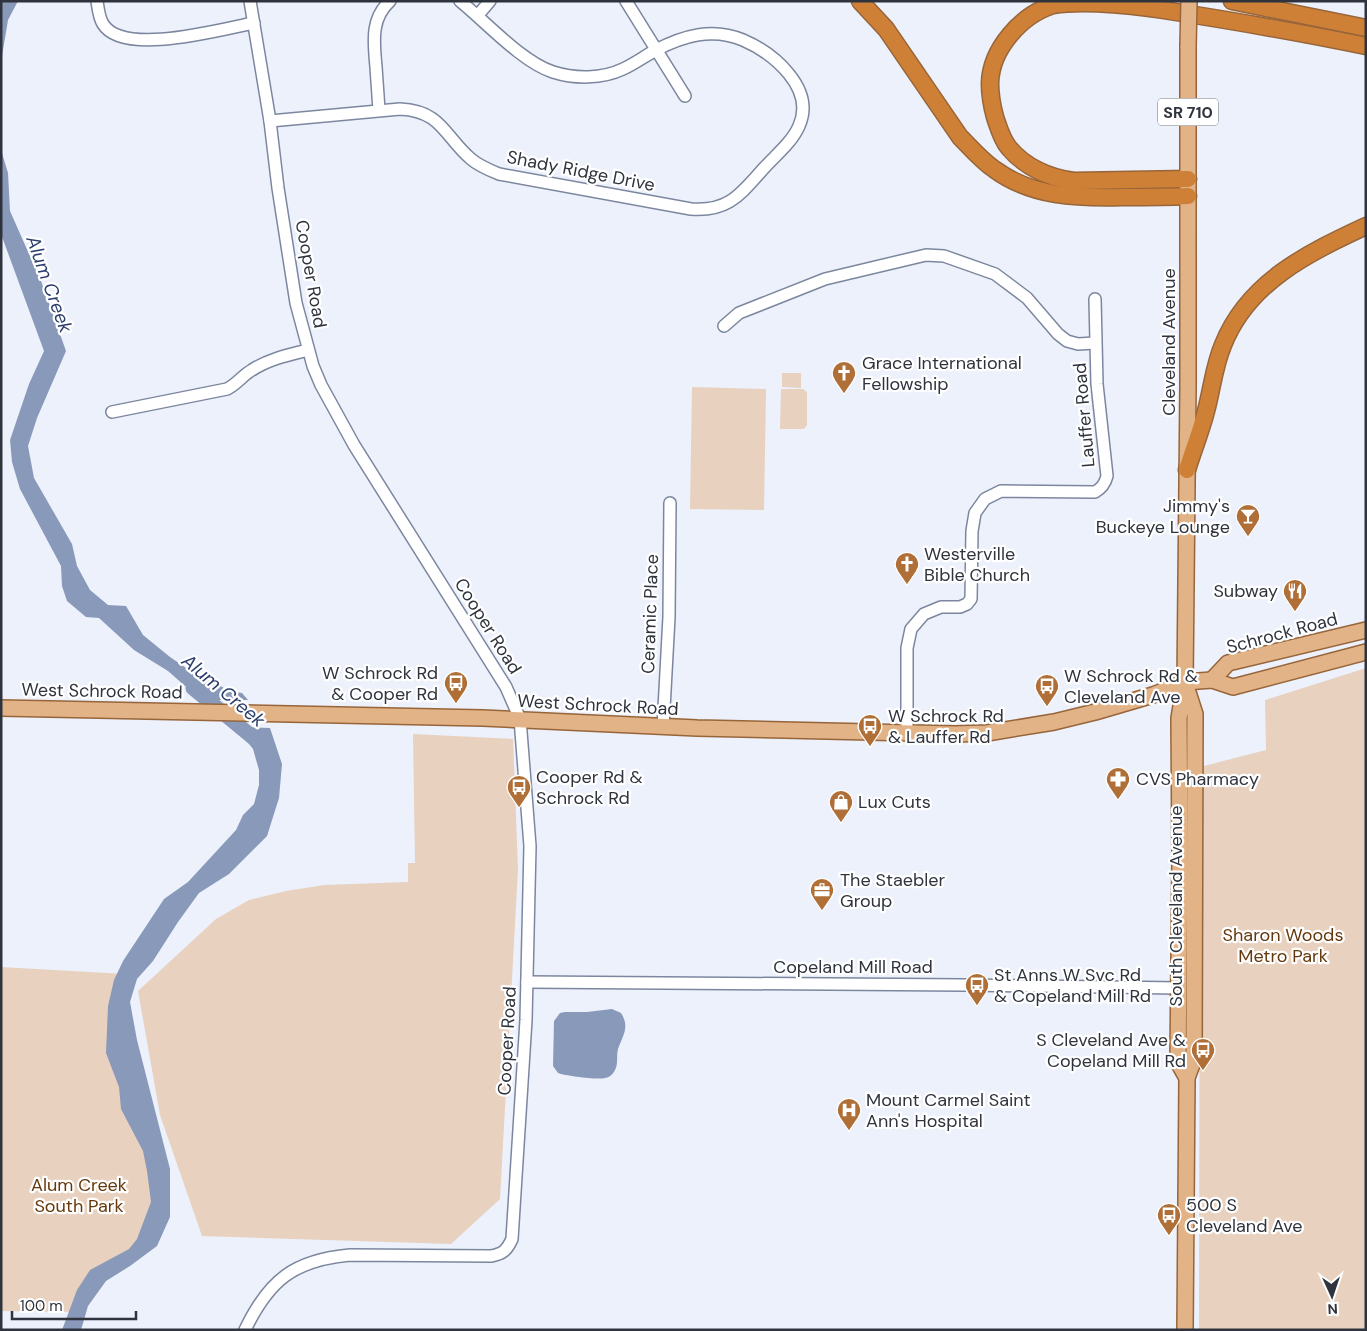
<svg xmlns="http://www.w3.org/2000/svg" width="1367" height="1331" font-family="'DM Sans',sans-serif">
<style>
.green{fill:#e8d1bf}
.water{fill:#8999ba}
.lines{fill:none;stroke-linecap:round;stroke-linejoin:round}
.river{stroke:#8999ba;stroke-width:15}
.minor-casing{stroke:#7c879f;stroke-width:14}
.major-casing{stroke:#976539;stroke-width:18}
.highway-casing{stroke:#976539;stroke-width:19}
.minor{stroke:#fff;stroke-width:11}
.major{stroke:#e2b387;stroke-width:15}
.highway{stroke:#cf8037;stroke-width:16}
.major-bridge-casing{stroke:#976539;stroke-width:18;stroke-linecap:butt}
.major-bridge{stroke:#e2b387;stroke-width:15}
.labels{text-anchor:middle;stroke-width:4.5;stroke-linejoin:round;paint-order:stroke}
.shield{fill:#fff;stroke:#6d7077;stroke-width:1}
.shield-label{font-size:16px;font-weight:bold;fill:#2e333d}
.street-label{font-size:18px;fill:#2e333d;stroke:#fff}
.poi-label{font-size:18px;fill:#2e333d;stroke:#fff;text-anchor:start}
.park-label{font-size:18px;fill:#64380c;stroke:#fff}
.water-label{font-size:19px;font-style:italic;fill:#2a3e6c;stroke:#fff}
</style>
<rect width="100%" height="100%" fill="#ecf1fc"/>
<g class="green">
<path d="M 782,373 L 801,373 L 801,388 L 782,387 Z"/>
<path d="M 692,387 L 766,389 L 764,510 L 690,509 Z"/>
<path d="M 781,389 L 803,389 L 807,392 L 807,425 L 804,429 L 780,429 Z"/>
<path d="M 1366,668 L 1366,1330 L 1199,1330 L 1200,767 L 1266,750 L 1265,700 Z"/>
<path d="M 413,734 L 513,739 L 518,869 L 500,1199 L 451,1244 L 202,1236 L 160,1115 L 138,991 L 216,919 L 249,900 L 286,891 L 324,885 L 408,882 L 408,863 L 415,863 Z"/>
<path d="M 1,967 L 125,974 L 160,1205 L 144,1249 L 98,1278 L 78,1312 L 1,1311 Z"/>
</g>
<g class="water">
<path d="M 1,1 L 18,1 L 8,20 L 1,62 Z"/>
<path d="M 1,150 L 8,173 L 10,211 L 41,281 L 66,351 L 37,418 L 28,446 L 34,478 L 72,544 L 77,566 L 90,590 L 108,605 L 126,606 L 143,635 L 170,657 L 192,672 L 212,681 L 229,691 L 242,693 L 248,700 L 201,700 L 168,671 L 134,650 L 99,618 L 86,617 L 67,601 L 62,586 L 61,566 L 20,489 L 12,462 L 10,440 L 29,384 L 44,351 L 1,234 Z"/>
<path d="M 236,727 L 270,728 L 282,764 L 279,798 L 267,836 L 229,874 L 199,893 L 178,922 L 153,961 L 137,979 L 130,1002 L 137,1040 L 170,1169 L 170,1217 L 157,1246 L 130,1266 L 106,1281 L 88,1306 L 81,1330 L 62,1330 L 77,1290 L 90,1270 L 129,1249 L 137,1239 L 151,1202 L 147,1171 L 143,1151 L 121,1109 L 119,1087 L 106,1053 L 108,1006 L 114,980 L 123,961 L 164,899 L 188,882 L 236,830 L 243,815 L 254,804 L 259,785 L 259,770 L 253,749 Z"/>
<path d="M 612,1009 L 621,1013 C 630,1027 623,1035 618,1049 C 616,1057 619,1064 614,1072 C 612,1075 608,1078 605,1078 C 598,1080 566,1076 558,1073 L 553,1066 L 554,1021 L 560,1013 L 565,1012 L 587,1012 Z"/>
</g>
<g class="lines">
<path class="river" d="M 193,688 L 256,740"/>
<g class="minor-casing">
<g id="minor">
<path d="M 97,1 C 98,8 99,18 103,24 C 123,57 222,29 254,23"/>
<path d="M 626,1 L 685,96"/>
<path d="M 478,15 L 490,1"/>
<path d="M 379,110 C 378,96 377,82 376,67 C 374,43 370,19 390,1"/>
<path d="M 270,121 L 400,109 C 442,111 444,136 471,159 C 479,166 489,170 499,174 L 691,209 C 730,212 741,193 765,167 C 777,154 792,142 799,126 C 816,88 773,53 743,40 C 712,27 683,36 656,50 C 645,56 634,64 623,69 C 602,79 575,79 553,72 C 522,62 486,22 460,1"/>
<path d="M 724,326 L 739,313 L 825,279 L 926,255 L 944,256 L 995,274 L 1027,298 L 1058,334 L 1067,341 L 1078,344 L 1095,343"/>
<path d="M 112,412 L 227,389 C 237,384 243,375 252,370 C 269,359 288,355 308,350"/>
<path d="M 663,727 L 669,617 L 670,503"/>
<path d="M 907,733 L 907,648 L 911,629 L 924,614 L 941,607 L 960,607 L 967,604 L 971,599 L 972,531 L 975,513 L 985,499 L 1001,491 L 1095,492 C 1102,488 1105,484 1107,476 L 1097,384 L 1095,299"/>
<path d="M 527,982 L 963,985 L 1179,988"/>
<path d="M 245,1330 C 269,1280 294,1260 350,1255 L 491,1256 C 503,1254 507,1250 512,1239 L 526,1020 L 530,846 L 520,719 L 506,687 L 354,445 L 321,385 L 313,366 L 296,303 L 278,188 L 270,121 L 250,1"/>
</g>
</g>
<g class="major-casing">
<g id="major">
<path d="M 1212,680 L 1228,663 L 1366,630"/>
<path d="M 1,708 L 483,718 L 697,728 L 955,734 L 987,733 L 1054,722 L 1095,712 L 1153,695 L 1185,682 L 1212,680 L 1233,687 L 1366,652"/>
<path d="M 1187,1078 L 1178,1062 L 1180,857 L 1179,718 L 1185,682 L 1188,386 L 1188,46"/>
<path d="M 1185,1330 L 1187,1078 L 1194,1059 L 1195,714 L 1186,686"/>
</g>
</g>
<g class="highway-casing">
<g id="highway">
<path d="M 860,1 L 886,29 L 960,137 C 971,148 981,160 994,169 C 1032,197 1077,198 1122,197 C 1144,197 1166,197 1188,196"/>
<path d="M 1232,1 L 1366,28"/>
<path d="M 1188,179 L 1074,181 C 1049,178 1025,167 1009,148 C 1002,140 998,126 995,117 C 992,106 990,94 990,83 C 991,49 1021,15 1053,5 C 1087,0 1140,6 1176,12 C 1240,22 1303,33 1366,46"/>
<path d="M 1187,470 C 1193,450 1201,431 1206,411 C 1212,389 1214,366 1223,345 C 1248,282 1308,253 1366,226"/>
</g>
</g>
<use href="#minor" class="minor"/>
<use href="#major" class="major"/>
<use href="#highway" class="highway"/>
<g class="major-bridge-casing">
<path id="major-bridge" d="M 1188,46 L 1189,1"/>
</g>
<use href="#major-bridge" class="major-bridge"/>
</g>
<defs>
<g id="church-pin" transform="scale(1.25)"><path d="M0 17L-7.5 6A9.5 9.5 0 1 1 7.5 6Z" fill="#af6f37" stroke="#fff"/><path d="M-1.2-6h2.4v3.5h3.3v2.4h-3.3V6h-2.4V-.1h-3.3v-2.4h3.3Z" fill="#fff"/></g>
<g id="bar-pin" transform="scale(1.25)"><path d="M0 17L-7.5 6A9.5 9.5 0 1 1 7.5 6Z" fill="#af6f37" stroke="#fff"/><path d="M-6-5H6L.8 .8V4.5H3.5V6h-7V4.5H-.8V.8Z" fill="#fff"/></g>
<g id="restaurant-pin" transform="scale(1.25)"><path d="M0 17L-7.5 6A9.5 9.5 0 1 1 7.5 6Z" fill="#af6f37" stroke="#fff"/><path d="M-5-6h1v4h1v-4h1v4h1v-4h1v5L-1.5 .5V6h-2V.5L-5-1ZM5-6V6H3V1.5H1.5Q1.5-4 5-6Z" fill="#fff"/></g>
<g id="bus-pin" transform="scale(1.25)"><path d="M0 17L-7.5 6A9.5 9.5 0 1 1 7.5 6Z" fill="#af6f37" stroke="#fff"/><path d="M-5-6H5V4H4V6H2V4H-2V6H-4V4H-5ZM-3.5-4V0h7V-4ZM-3.5 1.2v1.5H-2V1.2ZM2 1.2v1.5H3.5V1.2Z" fill="#fff"/></g>
<g id="pharmacy-pin" transform="scale(1.25)"><path d="M0 17L-7.5 6A9.5 9.5 0 1 1 7.5 6Z" fill="#af6f37" stroke="#fff"/><path d="M-2-6h4v4h4v4h-4v4h-4v-4h-4v-4h4Z" fill="#fff"/></g>
<g id="shop-pin" transform="scale(1.25)"><path d="M0 17L-7.5 6A9.5 9.5 0 1 1 7.5 6Z" fill="#af6f37" stroke="#fff"/><path d="M-5-2.5h2.3a2.7 3.5 0 0 1 5.4 0H5L5.5 6h-11ZM-1.5-2.5h3a1.5 2.3 0 0 0-3 0Z" fill="#fff"/></g>
<g id="office-pin" transform="scale(1.25)"><path d="M0 17L-7.5 6A9.5 9.5 0 1 1 7.5 6Z" fill="#af6f37" stroke="#fff"/><path d="M-6-3h4V-5.5h4V-3h4V5H-6ZM-1-4.5V-3h2v-1.5ZM-6 0V1H6V0Z" fill="#fff"/></g>
<g id="hospital-pin" transform="scale(1.25)"><path d="M0 17L-7.5 6A9.5 9.5 0 1 1 7.5 6Z" fill="#af6f37" stroke="#fff"/><path d="M-5-5h3v3.5h4V-5h3V5h-3V1.5h-4V5h-3Z" fill="#fff"/></g>
</defs>
<g fill-rule="evenodd">
<use href="#church-pin" x="844" y="373"/>
<use href="#bar-pin" x="1248" y="516"/>
<use href="#church-pin" x="907" y="564"/>
<use href="#restaurant-pin" x="1295" y="591"/>
<use href="#bus-pin" x="456" y="683"/>
<use href="#bus-pin" x="1047" y="686"/>
<use href="#bus-pin" x="870" y="726"/>
<use href="#pharmacy-pin" x="1118" y="779"/>
<use href="#bus-pin" x="519" y="787"/>
<use href="#shop-pin" x="841" y="802"/>
<use href="#office-pin" x="822" y="890"/>
<use href="#bus-pin" x="977" y="985"/>
<use href="#bus-pin" x="1203" y="1050"/>
<use href="#hospital-pin" x="849" y="1110"/>
<use href="#bus-pin" x="1169" y="1215"/>
</g>
<g class="labels">
<rect class="shield" x="1158" y="98.5" width="60" height="27" rx="4"/>
<g class="shield-label">
<text x="1188" y="118">SR 710</text>
</g>
<g class="street-label">
<text transform="translate(581 171) rotate(11)" y="6">Shady Ridge Drive</text>
<text transform="translate(311 274) rotate(80)" y="6">Cooper Road</text>
<text transform="translate(1169 342) rotate(-90)" y="6">Cleveland Avenue</text>
<text transform="translate(1084 415) rotate(-95)" y="6">Lauffer Road</text>
<text transform="translate(650 614) rotate(-88)" y="6">Ceramic Place</text>
<text transform="translate(488 626) rotate(58)" y="6">Cooper Road</text>
<text transform="translate(1282 633) rotate(-15)" y="6">Schrock Road</text>
<text transform="translate(102 691) rotate(1)" y="6">West Schrock Road</text>
<text transform="translate(598 705) rotate(3)" y="6">West Schrock Road</text>
<text transform="translate(1176 906) rotate(-90)" y="6">South Cleveland Avenue</text>
<text x="853" y="973">Copeland Mill Road</text>
<text transform="translate(507 1041) rotate(-87)" y="6">Cooper Road</text>
</g>
<g class="poi-label">
<text x="862" y="369">Grace International<tspan x="862" dy="21">Fellowship</tspan></text>
<text x="1230" y="512" text-anchor="end">Jimmy's<tspan x="1230" dy="21">Buckeye Lounge</tspan></text>
<text x="924" y="560">Westerville<tspan x="924" dy="21">Bible Church</tspan></text>
<text x="1278" y="597" text-anchor="end">Subway</text>
<text x="438" y="679" text-anchor="end">W Schrock Rd<tspan x="438" dy="21">&amp; Cooper Rd</tspan></text>
<text x="1064" y="682">W Schrock Rd &amp;<tspan x="1064" dy="21">Cleveland Ave</tspan></text>
<text x="888" y="722">W Schrock Rd<tspan x="888" dy="21">&amp; Lauffer Rd</tspan></text>
<text x="536" y="783">Cooper Rd &amp;<tspan x="536" dy="21">Schrock Rd</tspan></text>
<text x="1136" y="785">CVS Pharmacy</text>
<text x="858" y="808">Lux Cuts</text>
<text x="840" y="886">The Staebler<tspan x="840" dy="21">Group</tspan></text>
<text x="994" y="981">St Anns W Svc Rd<tspan x="994" dy="21">&amp; Copeland Mill Rd</tspan></text>
<text x="1186" y="1046" text-anchor="end">S Cleveland Ave &amp;<tspan x="1186" dy="21">Copeland Mill Rd</tspan></text>
<text x="866" y="1106">Mount Carmel Saint<tspan x="866" dy="21">Ann's Hospital</tspan></text>
<text x="1186" y="1211">500 S<tspan x="1186" dy="21">Cleveland Ave</tspan></text>
</g>
<g class="park-label">
<text x="1283" y="941">Sharon Woods<tspan x="1283" dy="21">Metro Park</tspan></text>
<text x="79" y="1191">Alum Creek<tspan x="79" dy="21">South Park</tspan></text>
</g>
<g class="water-label">
<text transform="translate(50 284) rotate(70)" y="7">Alum Creek</text>
<text transform="translate(224 690) rotate(40)" y="7">Alum Creek</text>
</g>
</g>
<rect width="1367" height="1331" fill="none" stroke="#2e333d" stroke-width="5"/>
<g transform="translate(1332 1296) rotate(177)" stroke="#ffffff" stroke-width="4" paint-order="stroke">
<path d="M0-4L9 19L0 12L-9 19Z" fill="#2e333d"/>
<text y="-8" font-size="14" font-weight="bold" text-anchor="middle" fill="#2e333d">N</text>
</g>
<path d="M12 1311v8h124v-8" fill="none" stroke="#2e333d" stroke-width="2.5"/>
<text x="20" y="1311" font-size="15" fill="#2e333d" stroke="#ffffff" stroke-width="4" paint-order="stroke">100 m</text>
</svg>
